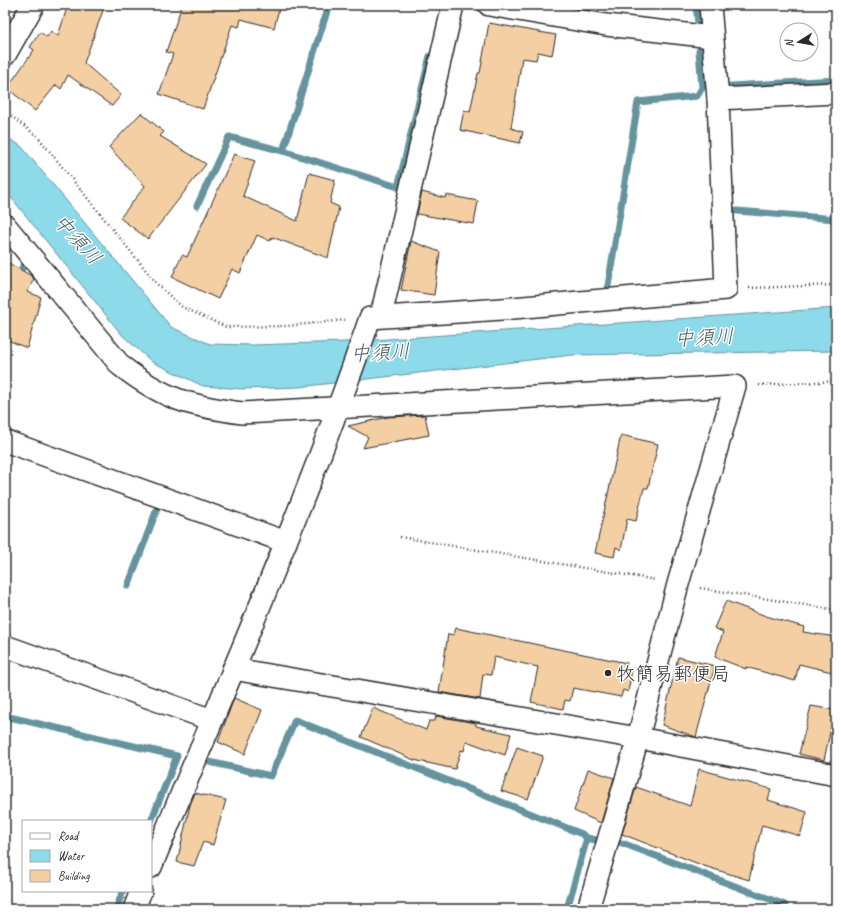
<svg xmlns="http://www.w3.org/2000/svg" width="841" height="914" font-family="Caveat,'Klee One',sans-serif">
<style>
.water{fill:#8cdaea;stroke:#65949e}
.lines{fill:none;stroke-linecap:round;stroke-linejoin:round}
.stream{stroke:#65949e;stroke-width:7}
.building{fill:#f3cfa3;stroke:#2b2b2b}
.minor-casing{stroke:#2b2b2b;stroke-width:24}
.tertiary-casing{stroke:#2b2b2b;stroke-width:25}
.path{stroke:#2b2b2b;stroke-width:2.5;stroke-dasharray:1 3;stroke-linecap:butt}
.minor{stroke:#fff;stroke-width:21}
.tertiary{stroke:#fff;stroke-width:22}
.poi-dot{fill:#2b2b2b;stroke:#fff;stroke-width:1.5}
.labels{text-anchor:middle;stroke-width:3;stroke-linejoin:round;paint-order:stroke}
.poi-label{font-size:19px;fill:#2b2b2b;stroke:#fff;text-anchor:start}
.water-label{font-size:20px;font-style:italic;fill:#486064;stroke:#fff}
</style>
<rect width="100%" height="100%" fill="#fff"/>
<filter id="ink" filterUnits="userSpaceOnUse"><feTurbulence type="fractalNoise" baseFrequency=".025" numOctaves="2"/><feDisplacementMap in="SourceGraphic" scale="8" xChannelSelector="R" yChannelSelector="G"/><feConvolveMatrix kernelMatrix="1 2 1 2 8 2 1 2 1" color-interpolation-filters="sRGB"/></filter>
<g filter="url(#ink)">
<path class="water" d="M 5,136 L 21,146 L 171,327 L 210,344 L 253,345 L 344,342 L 836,308 L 836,351 L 573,355 L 299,387 L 243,389 L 203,386 L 152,362 L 122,335 L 5,190 Z"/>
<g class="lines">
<g class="stream">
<path d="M 696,5 L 698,23"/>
<path d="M 731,86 L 836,80"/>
<path d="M 283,151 L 329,5"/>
<path d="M 197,206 L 229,137 L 283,151 L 398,187 L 430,56"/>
<path d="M 737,211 L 836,219"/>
<path d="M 17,279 L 23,266"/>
<path d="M 608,286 L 638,102 L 697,96 L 702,88 L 699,51"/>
<path d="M 128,586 L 157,509"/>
<path d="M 5,716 L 177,756 L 151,821"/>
<path d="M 205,761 L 271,776 L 295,720 L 582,834 L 587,838 L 596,840"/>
<path d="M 622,843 L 785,905 L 783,909"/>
<path d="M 118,904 L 123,891"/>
<path d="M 567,909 L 587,838"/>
</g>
</g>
<g class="building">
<path d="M 68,5 L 105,5 L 84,63 L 121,95 L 112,106 L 68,75 L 61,89 L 56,85 L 35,111 L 7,88 L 34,50 L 30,47 L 40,32 L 47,37 L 51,31 L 58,36 Z"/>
<path d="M 182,5 L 280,5 L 274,28 L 241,19 L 239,27 L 232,25 L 203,109 L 159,94 L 173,54 L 166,52 Z"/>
<path d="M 489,23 L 556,35 L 552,55 L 538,52 L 536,60 L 522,58 L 511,128 L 523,132 L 520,143 L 460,130 L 464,110 L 470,112 L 478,73 L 480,73 Z"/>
<path d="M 141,113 L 164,132 L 160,136 L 206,164 L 148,239 L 120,218 L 145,186 L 109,147 Z"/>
<path d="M 234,154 L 255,161 L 243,196 L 297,221 L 309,173 L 335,180 L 330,203 L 339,207 L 328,258 L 272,237 L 270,241 L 257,235 L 240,273 L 232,269 L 218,299 L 172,277 L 182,255 L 187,257 Z"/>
<path d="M 422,192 L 445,198 L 446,195 L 478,201 L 474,224 L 417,214 Z"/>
<path d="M 411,241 L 440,252 L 434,295 L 401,290 Z"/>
<path d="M 5,261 L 30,275 L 34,279 L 27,292 L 41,297 L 27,348 L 5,339 Z"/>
<path d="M 425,415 L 429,435 L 363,448 L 368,437 L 348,426 L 388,417 Z"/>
<path d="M 621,435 L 658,444 L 648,488 L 644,488 L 636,521 L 627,519 L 621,550 L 616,547 L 614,557 L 595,553 Z"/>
<path d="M 726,601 L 766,616 L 804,627 L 803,632 L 836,637 L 836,673 L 799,664 L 795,681 L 746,667 L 746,669 L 715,657 L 723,632 L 714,628 Z"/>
<path d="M 456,628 L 627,663 L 626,668 L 632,670 L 628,692 L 623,690 L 621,697 L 573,688 L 570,701 L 565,700 L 563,709 L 531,702 L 538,667 L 494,657 L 491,675 L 483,674 L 480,699 L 439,692 L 448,634 L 454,635 Z"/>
<path d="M 678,657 L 715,666 L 696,737 L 662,725 Z"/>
<path d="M 234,698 L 262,710 L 245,754 L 218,742 Z"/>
<path d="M 811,706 L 835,710 L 824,760 L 799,754 Z"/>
<path d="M 373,708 L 426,730 L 429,721 L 435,721 L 436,716 L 476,723 L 476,726 L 511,734 L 505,755 L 466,741 L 464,751 L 461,750 L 455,769 L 414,760 L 361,737 Z"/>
<path d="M 517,747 L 543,756 L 528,799 L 501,791 Z"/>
<path d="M 588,769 L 614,778 L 601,823 L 574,811 Z"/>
<path d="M 699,769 L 771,789 L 768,800 L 807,812 L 800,836 L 762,825 L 749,880 L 704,866 L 622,834 L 636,787 L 690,806 Z"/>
<path d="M 195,793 L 226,800 L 213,845 L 203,842 L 194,866 L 177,862 L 190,805 Z"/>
</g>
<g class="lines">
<g class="minor-casing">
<g id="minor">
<path d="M 489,5 L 606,25 L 712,37"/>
<path d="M 718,99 L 836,93"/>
<path d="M 5,225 L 121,366 C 164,399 189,406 242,413 L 735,386 L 678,584 L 638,738 L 233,669"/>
<path d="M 381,316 L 453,5"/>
<path d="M 5,441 L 286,542"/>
<path d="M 5,646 L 212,720"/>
<path d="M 151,867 C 226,685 306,505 370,318 L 502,309 L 726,289 L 718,99 L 710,5"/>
<path d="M 134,909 L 141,891"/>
<path d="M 588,909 L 638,738 L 836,775"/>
</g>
</g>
<g class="tertiary-casing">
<path id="tertiary" d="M 5,54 L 33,5"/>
</g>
<g class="path">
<path d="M 5,111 L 38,137 L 157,284 L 182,307 L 226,327 L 287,326 L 345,320"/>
<path d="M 749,288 L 836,285"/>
<path d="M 759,385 L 836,381"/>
<path d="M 400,537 L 656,580"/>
<path d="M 700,588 L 836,610"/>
</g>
<use href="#minor" class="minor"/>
<use href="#tertiary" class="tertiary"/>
</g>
</g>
<circle class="poi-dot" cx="608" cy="673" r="4"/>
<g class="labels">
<g class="poi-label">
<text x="616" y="680">牧簡易郵便局</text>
</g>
<g class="water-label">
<text transform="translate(78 239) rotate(48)" y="7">中須川</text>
<text transform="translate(704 337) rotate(-3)" y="7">中須川</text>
<text transform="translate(380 352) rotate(-3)" y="7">中須川</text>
</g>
</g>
<rect width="841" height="914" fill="none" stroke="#fff" stroke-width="20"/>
<rect x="10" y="10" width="821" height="894" fill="none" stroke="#2b2b2b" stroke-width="1.5" filter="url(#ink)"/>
<rect x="22" y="820" width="130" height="72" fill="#ffffff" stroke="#aaaaaa"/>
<rect x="30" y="833" width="20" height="6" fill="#ffffff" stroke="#aaaaaa"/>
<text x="58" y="840" font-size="12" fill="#2b2b2b">Road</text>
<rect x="30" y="850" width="20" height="12" fill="#8cdaea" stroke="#aaaaaa"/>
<text x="58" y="860" font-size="12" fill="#2b2b2b">Water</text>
<rect x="30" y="870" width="20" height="12" fill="#f3cfa3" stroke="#aaaaaa"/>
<text x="58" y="880" font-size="12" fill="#2b2b2b">Building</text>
<g transform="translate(799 42) rotate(259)"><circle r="19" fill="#ffffff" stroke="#aaaaaa"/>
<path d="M0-3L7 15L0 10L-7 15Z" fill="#2b2b2b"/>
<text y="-6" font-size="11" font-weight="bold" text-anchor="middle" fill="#2b2b2b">N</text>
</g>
</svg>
